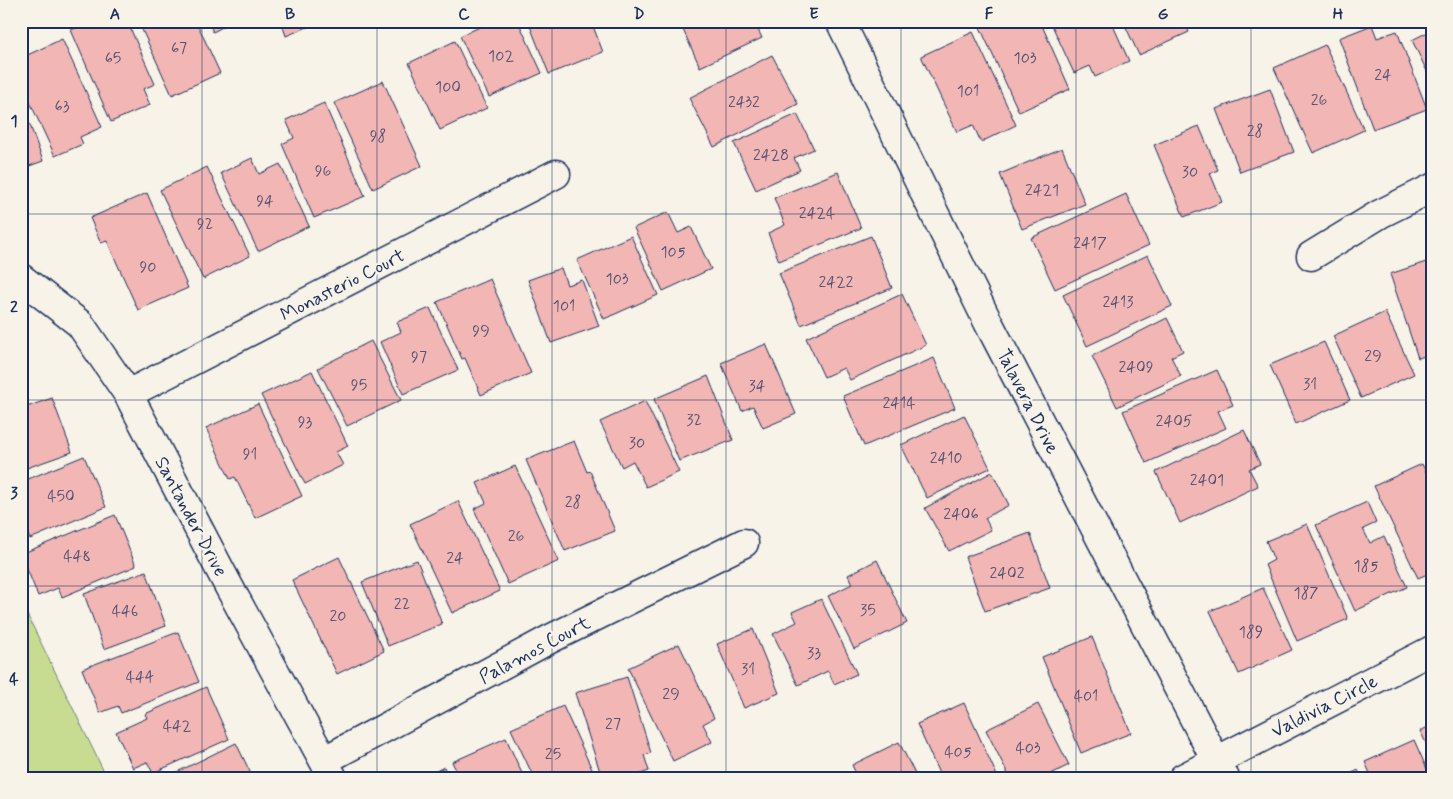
<svg xmlns="http://www.w3.org/2000/svg" width="1453" height="799" font-family="Mynerve,sans-serif">
<style>
.green{fill:#c8dc91;stroke:#728678}
.building{fill:#f2b6b4;stroke:#1b2f5e}
.lines{fill:none;stroke-linecap:round;stroke-linejoin:round}
.street-casing{stroke:#1b2f5e;stroke-width:31}
.street{stroke:#f7f3e8;stroke-width:28}
.grid{fill:none;stroke:#1b2f5e;stroke-width:1;stroke-opacity:0.55}
.labels{text-anchor:middle;stroke-width:4.5;stroke-linejoin:round;paint-order:stroke}
.number-label{font-size:16px;fill:#515174}
.street-label{font-size:19px;fill:#1b2f5e;stroke:#f7f3e8}
.neatline{fill:none;stroke:#1b2f5e;stroke-width:2}
.grid-label{font-size:16px;text-anchor:middle;font-weight:bold;fill:#1b2f5e}
</style>
<rect width="100%" height="100%" fill="#f7f3e8"/>
<filter id="ink" filterUnits="userSpaceOnUse"><feTurbulence type="fractalNoise" baseFrequency=".02" numOctaves="2"/><feDisplacementMap in="SourceGraphic" scale="10" xChannelSelector="R" yChannelSelector="G"/><feConvolveMatrix kernelMatrix="1 2 1 2 8 2 1 2 1" color-interpolation-filters="sRGB"/></filter>
<g filter="url(#ink)">
<path class="green" d="M 21,602 L 107,778 L 21,778 Z"/>
<g class="building">
<path d="M 93,21 L 127,21 L 155,84 L 143,89 L 150,105 L 111,122 L 71,30 Z"/>
<path d="M 138,21 L 196,21 L 220,73 L 172,95 Z"/>
<path d="M 208,21 L 234,21 L 213,32 Z"/>
<path d="M 281,21 L 322,21 L 286,36 Z"/>
<path d="M 493,21 L 518,21 L 542,73 L 489,97 L 460,36 Z"/>
<path d="M 528,21 L 591,21 L 603,52 L 549,74 Z"/>
<path d="M 679,21 L 754,21 L 762,38 L 700,67 Z"/>
<path d="M 988,21 L 1040,21 L 1070,89 L 1019,112 L 979,25 Z"/>
<path d="M 1050,21 L 1111,21 L 1129,61 L 1095,77 L 1090,66 L 1074,73 Z"/>
<path d="M 1123,21 L 1184,21 L 1189,32 L 1139,55 Z"/>
<path d="M 1372,25 L 1377,38 L 1397,31 L 1427,109 L 1373,129 L 1339,38 Z"/>
<path d="M 1432,30 L 1432,82 L 1412,40 Z"/>
<path d="M 973,32 L 1016,125 L 981,142 L 973,125 L 957,132 L 921,56 Z"/>
<path d="M 62,39 L 102,127 L 80,137 L 83,144 L 55,156 L 21,83 L 21,58 Z"/>
<path d="M 455,41 L 487,108 L 440,130 L 409,63 Z"/>
<path d="M 1325,45 L 1364,130 L 1313,153 L 1274,68 Z"/>
<path d="M 772,55 L 798,104 L 714,147 L 689,98 Z"/>
<path d="M 383,81 L 422,166 L 373,189 L 334,103 Z"/>
<path d="M 1270,89 L 1294,152 L 1240,172 L 1216,109 Z"/>
<path d="M 21,100 L 43,161 L 21,169 Z"/>
<path d="M 324,103 L 365,196 L 314,218 L 282,144 L 294,138 L 286,120 Z"/>
<path d="M 797,114 L 814,149 L 794,158 L 800,170 L 756,190 L 734,143 Z"/>
<path d="M 1199,126 L 1218,170 L 1210,173 L 1222,202 L 1184,217 L 1154,145 Z"/>
<path d="M 1062,148 L 1085,204 L 1022,229 L 1000,174 Z"/>
<path d="M 252,158 L 259,174 L 280,164 L 309,226 L 258,251 L 221,173 Z"/>
<path d="M 207,167 L 250,256 L 203,279 L 160,190 Z"/>
<path d="M 838,172 L 861,228 L 779,261 L 768,233 L 785,225 L 774,198 Z"/>
<path d="M 147,193 L 188,288 L 138,310 L 107,241 L 101,243 L 90,218 Z"/>
<path d="M 1126,194 L 1149,245 L 1055,289 L 1031,238 Z"/>
<path d="M 668,212 L 678,233 L 691,227 L 711,269 L 663,291 L 634,228 Z"/>
<path d="M 631,236 L 658,295 L 604,319 L 577,260 Z"/>
<path d="M 871,236 L 892,288 L 801,325 L 779,273 Z"/>
<path d="M 1148,255 L 1172,306 L 1087,346 L 1063,295 Z"/>
<path d="M 1432,260 L 1432,354 L 1418,358 L 1390,274 Z"/>
<path d="M 561,268 L 567,285 L 582,280 L 599,326 L 551,343 L 528,280 Z"/>
<path d="M 490,279 L 531,373 L 481,395 L 465,358 L 462,359 L 437,302 Z"/>
<path d="M 902,294 L 926,345 L 850,380 L 844,368 L 824,377 L 806,338 Z"/>
<path d="M 430,308 L 458,370 L 403,394 L 380,342 L 401,332 L 397,322 Z"/>
<path d="M 1385,312 L 1414,374 L 1361,398 L 1333,336 Z"/>
<path d="M 1167,318 L 1183,351 L 1171,357 L 1181,376 L 1117,407 L 1092,356 Z"/>
<path d="M 371,341 L 401,400 L 347,426 L 318,368 Z"/>
<path d="M 1324,342 L 1350,400 L 1296,424 L 1270,365 Z"/>
<path d="M 766,344 L 796,414 L 763,428 L 753,406 L 742,411 L 721,363 Z"/>
<path d="M 934,358 L 955,408 L 864,446 L 843,396 Z"/>
<path d="M 1217,370 L 1233,405 L 1218,411 L 1226,428 L 1146,463 L 1123,411 Z"/>
<path d="M 312,371 L 348,446 L 336,452 L 343,465 L 305,484 L 261,395 Z"/>
<path d="M 708,376 L 733,440 L 679,461 L 654,399 Z"/>
<path d="M 52,398 L 72,452 L 21,470 L 21,409 Z"/>
<path d="M 645,401 L 679,472 L 646,487 L 633,461 L 622,467 L 600,422 Z"/>
<path d="M 258,404 L 302,496 L 255,518 L 235,477 L 230,479 L 206,428 Z"/>
<path d="M 964,415 L 990,468 L 927,498 L 901,445 Z"/>
<path d="M 1244,430 L 1260,464 L 1249,469 L 1258,486 L 1180,523 L 1156,472 Z"/>
<path d="M 574,441 L 587,472 L 590,471 L 615,531 L 565,551 L 526,460 Z"/>
<path d="M 84,456 L 106,507 L 30,539 L 26,530 L 21,532 L 21,482 Z"/>
<path d="M 1422,464 L 1432,484 L 1432,572 L 1418,578 L 1374,486 Z"/>
<path d="M 515,466 L 559,561 L 508,584 L 474,509 L 486,503 L 477,483 Z"/>
<path d="M 992,472 L 1009,505 L 985,518 L 991,530 L 949,551 L 925,508 Z"/>
<path d="M 458,501 L 500,591 L 452,613 L 410,524 Z"/>
<path d="M 1367,502 L 1376,523 L 1363,529 L 1370,543 L 1384,536 L 1407,587 L 1355,611 L 1316,525 Z"/>
<path d="M 115,515 L 136,566 L 62,597 L 58,588 L 38,596 L 21,554 Z"/>
<path d="M 1307,524 L 1348,619 L 1297,641 L 1265,565 L 1274,560 L 1266,541 Z"/>
<path d="M 1030,533 L 1050,588 L 985,611 L 965,557 Z"/>
<path d="M 339,557 L 384,651 L 337,674 L 292,580 Z"/>
<path d="M 417,560 L 442,624 L 388,646 L 362,582 Z"/>
<path d="M 877,560 L 907,623 L 854,649 L 828,596 L 852,584 L 848,575 Z"/>
<path d="M 146,571 L 166,626 L 104,649 L 84,594 Z"/>
<path d="M 1263,588 L 1292,650 L 1239,674 L 1210,611 Z"/>
<path d="M 821,599 L 857,674 L 834,684 L 828,671 L 798,685 L 773,634 L 797,622 L 792,612 Z"/>
<path d="M 753,629 L 779,693 L 744,708 L 717,644 Z"/>
<path d="M 178,632 L 199,682 L 121,713 L 118,706 L 100,713 L 82,669 Z"/>
<path d="M 1092,637 L 1131,733 L 1081,753 L 1042,657 Z"/>
<path d="M 679,644 L 714,718 L 703,724 L 712,742 L 673,761 L 628,668 Z"/>
<path d="M 627,677 L 651,753 L 644,755 L 649,771 L 629,778 L 602,778 L 575,693 Z"/>
<path d="M 206,687 L 229,739 L 153,773 L 147,762 L 133,768 L 116,732 L 147,718 L 145,714 Z"/>
<path d="M 964,703 L 998,778 L 941,778 L 917,724 Z"/>
<path d="M 1038,704 L 1069,765 L 1043,778 L 1010,778 L 986,730 Z"/>
<path d="M 563,706 L 596,778 L 534,778 L 511,729 Z"/>
<path d="M 1432,725 L 1432,755 L 1420,731 Z"/>
<path d="M 506,738 L 524,778 L 460,778 L 452,762 Z"/>
<path d="M 1414,740 L 1431,778 L 1372,778 L 1365,762 Z"/>
<path d="M 899,742 L 917,778 L 858,778 L 852,765 Z"/>
<path d="M 236,743 L 253,778 L 177,778 L 175,773 Z"/>
<path d="M 444,767 L 449,778 L 422,778 Z"/>
<path d="M 1358,770 L 1362,778 L 1342,778 Z"/>
</g>
<g class="lines">
<g class="street-casing">
<g id="street">
<path d="M 840,21 L 988,322 L 1225,778"/>
<path d="M 1311,256 L 1380,214 L 1432,188"/>
<path d="M 21,278 L 80,324 L 128,394 L 227,583 L 333,778"/>
<path d="M 128,394 L 556,174"/>
<path d="M 325,760 L 550,639 L 744,543"/>
<path d="M 1183,778 L 1432,650"/>
</g>
</g>
<use href="#street" class="street"/>
</g>
</g>
<path class="grid" d="M 202,21 L 202,778M 377,21 L 377,778M 552,21 L 552,778M 726,21 L 726,778M 901,21 L 901,778M 1076,21 L 1076,778M 1251,21 L 1251,778M 21,214 L 1432,214M 21,400 L 1432,400M 21,586 L 1432,586"/>
<g class="labels">
<g class="number-label">
<text x="179" y="53">67</text>
<text x="501" y="61">102</text>
<text x="113" y="63">65</text>
<text x="1025" y="63">103</text>
<text x="1383" y="80">24</text>
<text x="448" y="92">100</text>
<text x="968" y="96">101</text>
<text x="1319" y="105">26</text>
<text x="744" y="107">2432</text>
<text x="62" y="111">63</text>
<text x="1255" y="136">28</text>
<text x="378" y="141">98</text>
<text x="771" y="160">2428</text>
<text x="323" y="176">96</text>
<text x="1190" y="177">30</text>
<text x="1042" y="195">2421</text>
<text x="265" y="206">94</text>
<text x="817" y="218">2424</text>
<text x="205" y="229">92</text>
<text x="1090" y="248">2417</text>
<text x="673" y="257">105</text>
<text x="148" y="272">90</text>
<text x="617" y="284">103</text>
<text x="836" y="287">2422</text>
<text x="1118" y="307">2413</text>
<text x="564" y="311">101</text>
<text x="481" y="336">99</text>
<text x="1373" y="361">29</text>
<text x="419" y="362">97</text>
<text x="1136" y="372">2409</text>
<text x="1310" y="389">31</text>
<text x="359" y="390">95</text>
<text x="757" y="391">34</text>
<text x="899" y="408">2414</text>
<text x="694" y="425">32</text>
<text x="1174" y="426">2405</text>
<text x="305" y="427">93</text>
<text x="637" y="448">30</text>
<text x="250" y="459">91</text>
<text x="946" y="463">2410</text>
<text x="1207" y="485">2401</text>
<text x="61" y="501">450</text>
<text x="573" y="507">28</text>
<text x="961" y="519">2406</text>
<text x="516" y="541">26</text>
<text x="77" y="561">448</text>
<text x="455" y="563">24</text>
<text x="1366" y="571">185</text>
<text x="1007" y="578">2402</text>
<text x="1306" y="598">187</text>
<text x="402" y="609">22</text>
<text x="868" y="615">35</text>
<text x="125" y="616">446</text>
<text x="338" y="621">20</text>
<text x="1251" y="637">189</text>
<text x="814" y="658">33</text>
<text x="748" y="674">31</text>
<text x="140" y="682">444</text>
<text x="671" y="699">29</text>
<text x="1086" y="701">401</text>
<text x="613" y="729">27</text>
<text x="177" y="731">442</text>
<text x="1028" y="753">403</text>
<text x="958" y="757">405</text>
<text x="553" y="759">25</text>
</g>
<g class="street-label">
<text transform="translate(342 284) rotate(-27)" y="7">Monasterio Court</text>
<text transform="translate(1029 401) rotate(63)" y="7">Talavera Drive</text>
<text transform="translate(192 516) rotate(62)" y="7">Santander Drive</text>
<text transform="translate(534 649) rotate(-28)" y="7">Palamos Court</text>
<text transform="translate(1324 705) rotate(-27)" y="7">Valdivia Circle</text>
</g>
</g>
<rect width="1453" height="799" fill="none" stroke="#f7f3e8" stroke-width="55"/>
<rect x="28" y="28" width="1398" height="744" class="neatline"/>
<g class="grid-label">
<text x="115" y="19">A</text>
<text x="290" y="19">B</text>
<text x="464" y="19">C</text>
<text x="639" y="19">D</text>
<text x="814" y="19">E</text>
<text x="989" y="19">F</text>
<text x="1163" y="19">G</text>
<text x="1338" y="19">H</text>
<text x="14" y="126">1</text>
<text x="14" y="312">2</text>
<text x="14" y="498">3</text>
<text x="14" y="684">4</text>
</g>
</svg>
